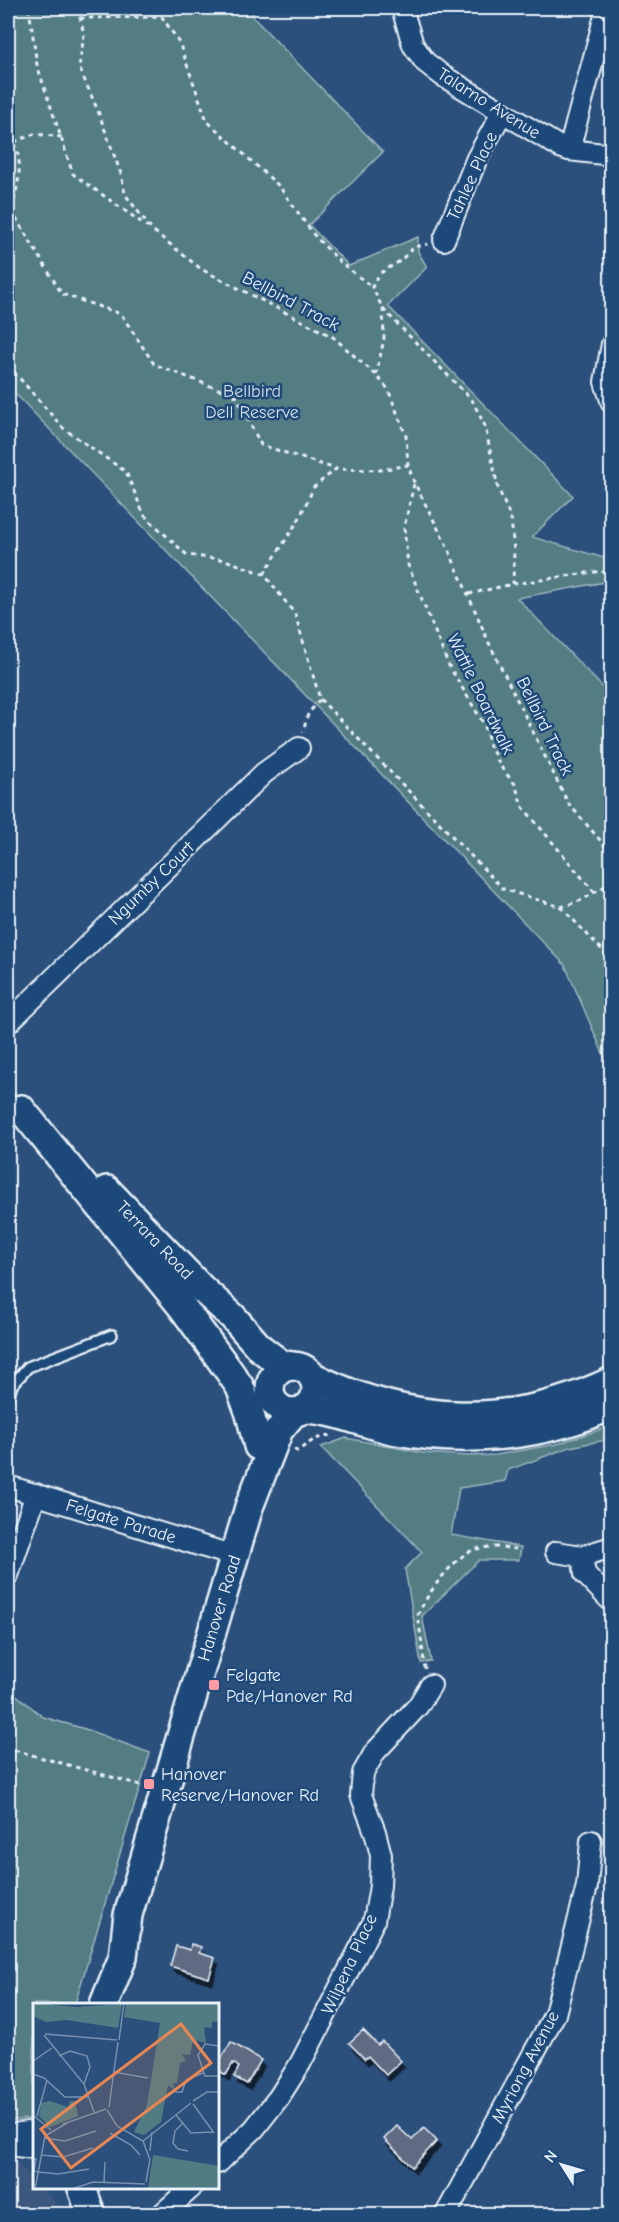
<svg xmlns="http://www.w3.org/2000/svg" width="619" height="2222" font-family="'Comic Neue',sans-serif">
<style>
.built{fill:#3c587e}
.green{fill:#527c83;stroke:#9db6be;stroke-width:1.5}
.building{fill:#616a82;stroke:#e8f1f8;stroke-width:1.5;filter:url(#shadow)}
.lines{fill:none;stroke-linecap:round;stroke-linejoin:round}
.lane-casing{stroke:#e8f1f8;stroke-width:14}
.street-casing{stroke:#e8f1f8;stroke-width:24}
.secondary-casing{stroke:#e8f1f8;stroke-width:32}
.path{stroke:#e8f1f8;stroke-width:3;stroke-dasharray:4.5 4.5;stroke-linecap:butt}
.lane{stroke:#1f4a7a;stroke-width:9}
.street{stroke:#1f4a7a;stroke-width:20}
.secondary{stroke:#1f4a7a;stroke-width:27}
.poi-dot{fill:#ff9aa2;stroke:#1f4a7a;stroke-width:2}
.labels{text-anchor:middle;stroke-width:5;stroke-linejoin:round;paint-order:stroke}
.street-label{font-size:18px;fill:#e8f1f8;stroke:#1f4a7a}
.park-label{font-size:18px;fill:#d2dfe6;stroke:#1f4a7a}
.poi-label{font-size:18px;fill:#e8f1f8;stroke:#1f4a7a;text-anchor:start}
.inset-road{fill:none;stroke:#7790ae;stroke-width:1.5}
.view{fill:#e88753;fill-opacity:0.15;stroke:#e88753;stroke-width:3}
.inset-edge{fill:none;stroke:#e8f1f8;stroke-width:3}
</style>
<defs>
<filter id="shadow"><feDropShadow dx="3.5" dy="6" stdDeviation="0" flood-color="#0009"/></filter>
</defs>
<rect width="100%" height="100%" fill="#2c507c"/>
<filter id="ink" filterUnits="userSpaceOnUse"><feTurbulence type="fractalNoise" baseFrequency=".0167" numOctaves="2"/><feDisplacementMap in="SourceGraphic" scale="12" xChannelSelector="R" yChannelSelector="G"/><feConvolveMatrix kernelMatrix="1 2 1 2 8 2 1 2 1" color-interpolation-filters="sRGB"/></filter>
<g filter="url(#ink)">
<path class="built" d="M 8,2163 L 18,2163 L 34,2181 L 34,2188 L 41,2188 L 57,2204 L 60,2214 L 8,2214 Z"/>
<g class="green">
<path d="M 8,8 L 256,8 L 252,16 L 383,152 L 309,225 L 349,266 L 418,237 L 418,252 L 427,267 L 388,306 L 573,496 L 532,537 L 611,560 L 610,581 L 517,598 L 611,696 L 611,1072 L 565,965 L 8,386 Z"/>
<path d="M 611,1426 L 611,1439 L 570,1447 L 508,1470 L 505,1481 L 459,1488 L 451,1535 L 521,1547 L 519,1560 L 479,1560 L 422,1616 L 431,1661 L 421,1663 L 405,1569 L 422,1552 L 321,1447 L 346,1438 L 423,1453 L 467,1456 L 496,1455 L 557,1444 Z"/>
<path d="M 8,1688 L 43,1717 L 85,1729 L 150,1753 L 75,2004 L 34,2004 L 34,2118 L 8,2121 Z"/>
</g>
<g class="building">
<path d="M 612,1924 L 612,1951 L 605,1949 Z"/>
<path d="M 191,1944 L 201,1947 L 199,1953 L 215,1958 L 209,1978 L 170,1966 L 176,1946 L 190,1950 Z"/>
<path d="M 363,2030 L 378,2045 L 382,2041 L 401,2061 L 386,2075 L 368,2056 L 365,2059 L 349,2043 Z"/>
<path d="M 231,2042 L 261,2060 L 247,2084 L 234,2077 L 239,2067 L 233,2063 L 226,2075 L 218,2070 L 218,2065 Z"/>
<path d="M 397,2126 L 412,2140 L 424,2128 L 437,2141 L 412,2167 L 384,2139 Z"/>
</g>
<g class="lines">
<g class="lane-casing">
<path id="lane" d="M 8,1397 L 12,1385 L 28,1367 L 112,1335"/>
</g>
<g class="street-casing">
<g id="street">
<path d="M 402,8 L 413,45 L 425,62 L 443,76 L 560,147 L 569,150 L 612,155"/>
<path d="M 569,150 L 607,8"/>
<path d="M 444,240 L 477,158 L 502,113"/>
<path d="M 612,344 L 605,382 L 612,403"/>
<path d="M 8,1023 L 264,773 L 299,748"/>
<path d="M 8,1486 L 234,1556"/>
<path d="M 556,1552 L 582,1556 L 612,1547"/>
<path d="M 582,1556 L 585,1574 L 612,1602"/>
<path d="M 8,1575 L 36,1494"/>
<path d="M 8,2135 L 34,2131"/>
<path d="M 8,2145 L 34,2148"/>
<path d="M 218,2163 L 254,2129 L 279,2097 L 300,2064 L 374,1921 L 380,1886 L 381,1855 L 375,1832 L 361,1795 L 363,1773 L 375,1752 L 418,1706 L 431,1685"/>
<path d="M 162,2214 L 191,2188"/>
<path d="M 446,2214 L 555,2014 L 587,1886 L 591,1841"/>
</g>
</g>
<g class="secondary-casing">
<g id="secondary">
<path d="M 21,1109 L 183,1308 L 229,1371 L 240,1387 L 250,1414 L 258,1446"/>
<path d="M 107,1190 L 201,1288 L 233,1317 L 260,1348 L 281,1364 L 291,1366"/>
<circle cx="293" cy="1389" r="23"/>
<path d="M 312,1376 C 412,1426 511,1429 612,1381"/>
<path d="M 304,1409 C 336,1410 366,1425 397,1431 C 467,1444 547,1437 612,1405"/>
<path d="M 104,2004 L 123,1957 L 128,1915 L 249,1507 L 279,1430 L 294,1412"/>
<path d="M 82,2188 L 91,2214"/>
</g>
</g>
<g class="path">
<path d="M 29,8 L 37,65 L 73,174 L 148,227"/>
<path d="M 78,8 L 84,35 L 79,67 L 98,111 L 121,174 L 125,194 L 151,229 L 201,269 L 333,337 L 376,375 L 388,389 L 406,436 L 408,465 L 414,482 L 447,546 L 489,643 L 568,803 L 612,854"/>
<path d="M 159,8 L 162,17"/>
<path d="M 80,18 L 162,17 L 179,42 L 207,121 L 279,186 L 314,235 L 341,263 L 372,287"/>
<path d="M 8,136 C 30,159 14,196 8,224"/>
<path d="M 14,142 L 34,134 L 62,137"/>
<path d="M 11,210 L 62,294 L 121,314 L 154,364 L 236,396 L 261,445 L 336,469"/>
<path d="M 383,309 L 472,400 L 485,426 L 498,488 L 511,519 L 514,551 L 513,584"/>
<path d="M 8,365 L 63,428 L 126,472 L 144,515 L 187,555 L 225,560 L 264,574 L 295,614 L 320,699 L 308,714 L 303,732"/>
<path d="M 376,375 L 384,339 L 383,309 L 372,287 L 379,274 L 400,261 L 414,247 L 428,244"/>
<path d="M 414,484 L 404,528 L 408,565 L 448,664 L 485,726 L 490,747 L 503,770 L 515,784 L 522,806 L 595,893"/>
<path d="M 264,574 L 299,519 L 314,487 L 336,469 L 380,470 L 408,465"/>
<path d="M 469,594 L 513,584 L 601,571 L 612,575"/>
<path d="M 320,699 L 503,889 L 561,907 L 582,900 L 612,882"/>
<path d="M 561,907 L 612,960"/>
<path d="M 294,1449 L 297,1451 L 315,1439 L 330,1435"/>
<path d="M 425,1669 L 418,1615 C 425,1596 454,1557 473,1550 C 488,1545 506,1547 521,1550"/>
<path d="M 8,1744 L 14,1750 L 144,1786"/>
<path d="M 8,1758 L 14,1750"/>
</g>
<use href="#lane" class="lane"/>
<use href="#street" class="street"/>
<use href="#secondary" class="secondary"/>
</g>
</g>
<g class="poi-dot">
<rect x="208" y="1679" width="12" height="12" rx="3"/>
<rect x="143" y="1778" width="12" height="12" rx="3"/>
</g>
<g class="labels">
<g class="street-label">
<text transform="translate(489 103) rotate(32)" y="6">Talarno Avenue</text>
<text transform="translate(472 176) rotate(-65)" y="6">Tahlee Place</text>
<text transform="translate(291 301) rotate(28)" y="6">Bellbird Track</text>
<text transform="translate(481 694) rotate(64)" y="6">Wattle Boardwalk</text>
<text transform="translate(545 726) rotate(64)" y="6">Bellbird Track</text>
<text transform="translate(151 883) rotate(-44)" y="6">Ngumby Court</text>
<text transform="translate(155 1240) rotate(46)" y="6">Terrara Road</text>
<text transform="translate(121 1521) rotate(17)" y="6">Felgate Parade</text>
<text transform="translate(219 1608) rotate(-73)" y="6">Hanover Road</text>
<text transform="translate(349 1964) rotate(-65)" y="6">Wilpena Place</text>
<text transform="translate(525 2067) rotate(-62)" y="6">Myriong Avenue</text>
</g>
<g class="park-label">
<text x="252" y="397">Bellbird<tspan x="252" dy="21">Dell Reserve</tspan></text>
</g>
<g class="poi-label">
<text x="226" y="1681">Felgate<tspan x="226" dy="21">Pde/Hanover Rd</tspan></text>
<text x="161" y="1780">Hanover<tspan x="161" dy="21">Reserve/Hanover Rd</tspan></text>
</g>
</g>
<g transform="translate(33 2003)">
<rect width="186" height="186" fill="#2c507c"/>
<path d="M 0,0 L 44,4 L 89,1 L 85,25 L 34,17 L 13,19 L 0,13 ZM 93,0 L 186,0 L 186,18 L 179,19 L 179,25 L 171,24 L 173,40 L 160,37 L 157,52 L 149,51 L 153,58 L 147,60 L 144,80 L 140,80 L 142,87 L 135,82 L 128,119 L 111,132 L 101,129 L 114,102 L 127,20 L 91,14 ZM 17,98 L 35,104 L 37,98 L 42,98 L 45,113 L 17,124 L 6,113 L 8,100 ZM 120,152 L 186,163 L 186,186 L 115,186 Z" fill="#527c83"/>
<path class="inset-road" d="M 12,31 L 84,37M 11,32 L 51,81 L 61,109M 86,37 L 91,0M 186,43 L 172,41 L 165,52 L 172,73 L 186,73M 26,53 L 37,48 L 54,53 L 57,64 L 51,81M 0,58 L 19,45M 80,69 L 115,75M 0,71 L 11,75 L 32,94 L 56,94M 142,89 L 149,89 L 153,77 L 170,70M 160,98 L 174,89 L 186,89M 160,101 L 181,130M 76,104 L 85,39M 74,107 L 84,123 L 110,138 L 117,157M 0,112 L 18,127M 143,112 L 158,130 L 180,129M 4,113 L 14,77M 150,120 L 142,128 L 140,140 L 145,146 L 155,148M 30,121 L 73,106M 77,130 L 98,142 L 107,152M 12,135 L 32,138 L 63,128M 110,138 L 158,100M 117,148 L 119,129M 8,152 L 30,154 L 60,145M 0,156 L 3,156 L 1,168 L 5,169M 5,169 L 25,171 L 56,166M 71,179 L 72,159M 113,179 L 117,156M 2,186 L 12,133 L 34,120M 39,186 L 60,179 L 112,181"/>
<path class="view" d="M 148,21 L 178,60 L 38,165 L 8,126 Z"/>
<rect width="186" height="186" class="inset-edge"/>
</g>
<rect width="619" height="2222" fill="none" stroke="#1f4a7a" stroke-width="30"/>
<rect x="15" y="15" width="589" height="2192" fill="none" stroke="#e8f1f8" stroke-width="2" filter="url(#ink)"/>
<g transform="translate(562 2165) rotate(307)" stroke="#1f4a7a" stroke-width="4.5" paint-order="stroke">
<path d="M0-4.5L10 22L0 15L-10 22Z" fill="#e8f1f8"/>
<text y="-9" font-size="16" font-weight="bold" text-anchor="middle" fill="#e8f1f8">N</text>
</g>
</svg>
